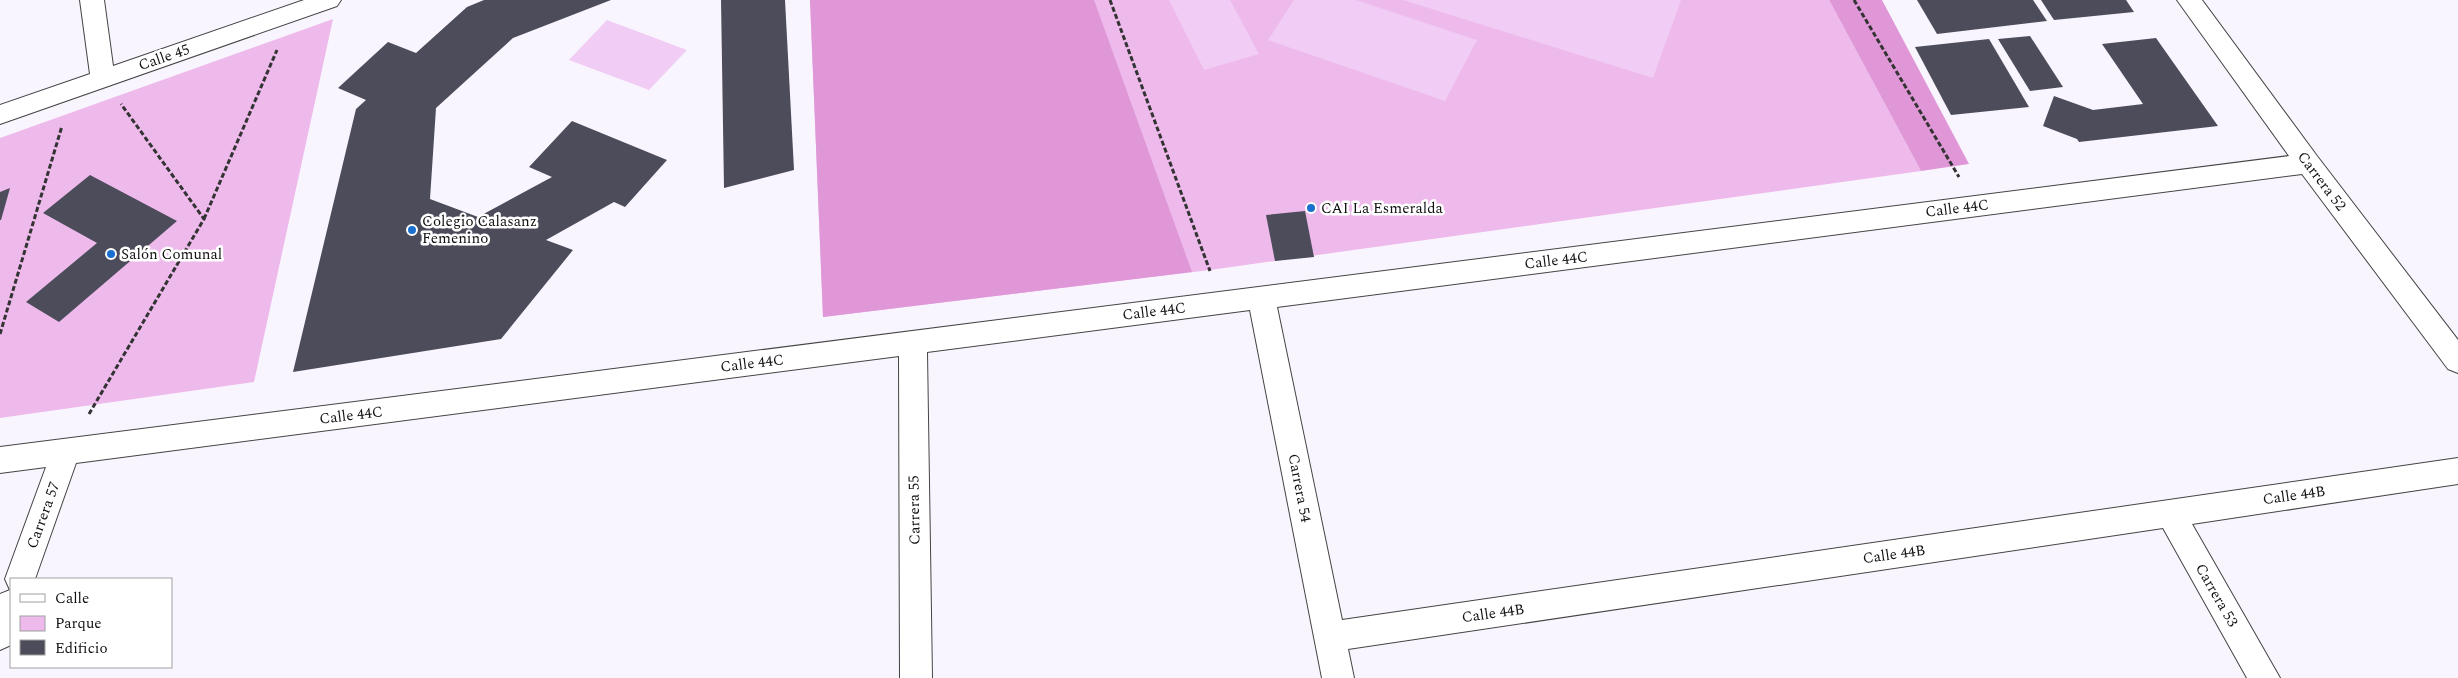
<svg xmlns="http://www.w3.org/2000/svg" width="2458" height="678" font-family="Spectral,serif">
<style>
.green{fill:#eebaeb}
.forest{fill:#e097d7}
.pitch{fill:#f1ccf4}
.building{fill:#4c4c5b}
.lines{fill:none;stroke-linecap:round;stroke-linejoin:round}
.street-casing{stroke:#444;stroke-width:2}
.path{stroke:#333;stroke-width:3;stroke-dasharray:5 2.5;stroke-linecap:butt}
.street{fill:#fff;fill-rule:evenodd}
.poi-dot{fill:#1b6fcf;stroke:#fff;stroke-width:2}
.labels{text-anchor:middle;stroke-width:5;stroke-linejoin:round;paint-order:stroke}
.street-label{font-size:15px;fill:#111;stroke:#fff}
.poi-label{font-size:15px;fill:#111;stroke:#fff;text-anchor:start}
</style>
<rect width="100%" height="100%" fill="#f9f5ff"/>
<g class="green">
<path d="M 810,0 L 1829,0 L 1921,171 L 1210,270 L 823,317 Z"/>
<path d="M 333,19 L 254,382 L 0,418 L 0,138 Z"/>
</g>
<g class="forest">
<path d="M 810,0 L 1094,0 L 1192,272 L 823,317 Z"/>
<path d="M 1829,0 L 1882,0 L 1969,164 L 1921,171 Z"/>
</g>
<g class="pitch">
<path d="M 1169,0 L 1230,0 L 1259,54 L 1204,70 Z"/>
<path d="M 1294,0 L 1356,0 L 1477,40 L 1445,101 L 1268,40 Z"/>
<path d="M 1403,0 L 1681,0 L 1653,78 Z"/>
<path d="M 607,20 L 687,50 L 649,90 L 569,60 Z"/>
</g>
<g class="building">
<path d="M 484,0 L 611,0 L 513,38 L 436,108 L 430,199 L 478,217 L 552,177 L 529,167 L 572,121 L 667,160 L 625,207 L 614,202 L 546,240 L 573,250 L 501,339 L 293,372 L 356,109 L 366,100 L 338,88 L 388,42 L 416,53 L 467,7 Z"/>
<path d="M 721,0 L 785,0 L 794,170 L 724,188 Z"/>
<path d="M 1917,0 L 2033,0 L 2047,21 L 1937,34 Z"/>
<path d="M 2041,0 L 2126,0 L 2134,12 L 2054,20 Z"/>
<path d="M 2030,36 L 2063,87 L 2030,91 L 1998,39 Z"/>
<path d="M 2156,38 L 2218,126 L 2079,142 L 2077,139 L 2043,126 L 2054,96 L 2093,110 L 2143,104 L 2102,44 Z"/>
<path d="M 1989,39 L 2029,107 L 1951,115 L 1915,47 Z"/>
<path d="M 90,175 L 177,221 L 59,322 L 26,302 L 97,243 L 43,213 Z"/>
<path d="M 10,188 L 1,220 L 0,220 L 0,192 Z"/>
<path d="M 1305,211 L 1314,257 L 1275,261 L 1266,215 Z"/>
</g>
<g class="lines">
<g class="street-casing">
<g id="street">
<path d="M 80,0 L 104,0 L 113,66 L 304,0 L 341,0 L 337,6 L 0,124 L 0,105 L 90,74 Z"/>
<path d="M 2177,0 L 2202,0 L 2317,156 L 2458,340 L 2458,373 L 2448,369 L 2302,174 L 1277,307 L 1342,620 L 2458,458 L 2458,484 L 2192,524 L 2280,678 L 2247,678 L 2163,528 L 1348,649 L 1354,678 L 1322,678 L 1250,310 L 927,352 L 932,678 L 900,678 L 899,356 L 76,463 L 35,579 L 11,579 L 11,645 L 0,650 L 0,594 L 10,590 L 5,579 L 46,467 L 0,473 L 0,447 L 2289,156 Z"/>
</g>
</g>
<g class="path">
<path d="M 1110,0 L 1210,271"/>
<path d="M 1854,0 L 1959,177"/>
<path d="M 204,219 L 277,50"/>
<path d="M 0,334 L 62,126"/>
<path d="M 89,414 L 204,219 L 121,104"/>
</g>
<use href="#street" class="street"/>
</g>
<g class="poi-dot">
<circle cx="1311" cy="208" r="5"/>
<circle cx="412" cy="230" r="5"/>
<circle cx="111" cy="254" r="5"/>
</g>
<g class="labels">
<g class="street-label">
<text transform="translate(164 57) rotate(-19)" y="5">Calle 45</text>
<text transform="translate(2322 181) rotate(53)" y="5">Carrera 52</text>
<text transform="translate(1957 208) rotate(-7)" y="5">Calle 44C</text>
<text transform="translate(1556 260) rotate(-7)" y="5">Calle 44C</text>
<text transform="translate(1154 311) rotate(-7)" y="5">Calle 44C</text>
<text transform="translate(752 363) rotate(-7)" y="5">Calle 44C</text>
<text transform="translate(351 415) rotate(-7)" y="5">Calle 44C</text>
<text transform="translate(1300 488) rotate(79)" y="5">Carrera 54</text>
<text transform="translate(2294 495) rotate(-8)" y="5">Calle 44B</text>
<text transform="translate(914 510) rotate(-91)" y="5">Carrera 55</text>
<text transform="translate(43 515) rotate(-70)" y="5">Carrera 57</text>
<text transform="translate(1894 554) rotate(-8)" y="5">Calle 44B</text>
<text transform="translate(2217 595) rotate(60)" y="5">Carrera 53</text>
<text transform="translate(1493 613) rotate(-8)" y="5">Calle 44B</text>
</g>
<g class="poi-label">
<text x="1321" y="213">CAI La Esmeralda</text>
<text x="422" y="226">Colegio Calasanz<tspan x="422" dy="17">Femenino</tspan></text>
<text x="121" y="259">Salón Comunal</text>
</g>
</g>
<rect x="10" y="578" width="162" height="90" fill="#ffffff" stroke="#a0a0a0"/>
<rect x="20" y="594" width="25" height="8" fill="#ffffff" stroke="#a0a0a0"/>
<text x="55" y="603" font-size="15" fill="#111111">Calle</text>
<rect x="20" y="616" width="25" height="15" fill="#eebaeb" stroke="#a0a0a0"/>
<text x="55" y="628" font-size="15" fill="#111111">Parque</text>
<rect x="20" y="640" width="25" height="15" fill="#4c4c5b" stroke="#a0a0a0"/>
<text x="55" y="653" font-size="15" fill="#111111">Edificio</text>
</svg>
